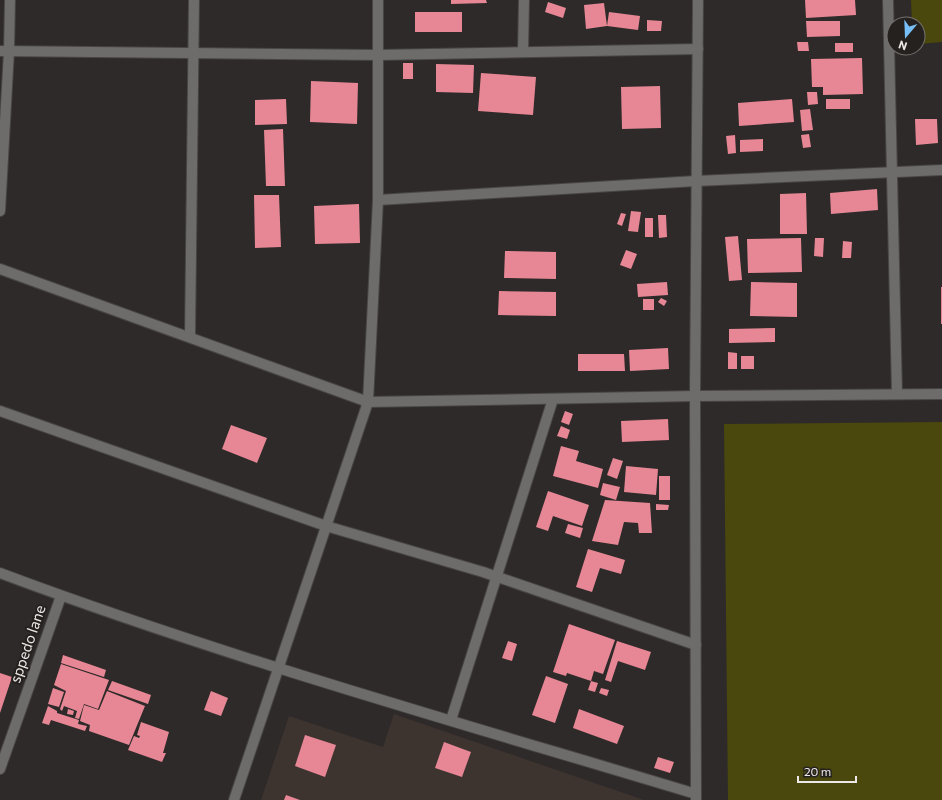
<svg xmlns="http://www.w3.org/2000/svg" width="942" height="800" font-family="Commissioner,sans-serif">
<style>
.built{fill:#3d332f}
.green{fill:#4a480c}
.building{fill:#e78795}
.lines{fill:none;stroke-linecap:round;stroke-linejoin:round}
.minor-casing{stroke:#484544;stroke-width:12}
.minor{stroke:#6d6c6a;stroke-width:10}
.labels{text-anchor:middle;stroke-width:4;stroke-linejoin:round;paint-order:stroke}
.street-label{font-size:15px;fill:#ebe8e7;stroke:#25211f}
</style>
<rect width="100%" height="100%" fill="#2e2a29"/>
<path class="built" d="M 394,714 L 644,800 L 261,800 L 289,716 L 383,747 Z"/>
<g class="green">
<path d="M 911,0 L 942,0 L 942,42 L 918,44 L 918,24 L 912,24 Z"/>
<path d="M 942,422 L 942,800 L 728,800 L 724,424 Z"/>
</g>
<g class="building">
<path d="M 451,0 L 486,0 L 487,3 L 451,4 Z"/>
<path d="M 805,0 L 855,0 L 856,15 L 806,18 Z"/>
<path d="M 548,2 L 566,8 L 563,18 L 545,12 Z"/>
<path d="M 604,3 L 607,26 L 586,29 L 584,5 Z"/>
<rect x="415" y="12" width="47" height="20"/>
<path d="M 609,12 L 640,16 L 638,30 L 607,26 Z"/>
<path d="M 647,20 L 662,21 L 661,31 L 647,31 Z"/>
<path d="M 806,21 L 840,21 L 840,36 L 807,37 Z"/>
<path d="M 797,42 L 808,42 L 809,51 L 798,51 Z"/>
<rect x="835" y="43" width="18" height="9"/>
<path d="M 862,58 L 863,94 L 823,95 L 823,87 L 812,87 L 811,59 Z"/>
<rect x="403" y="63" width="10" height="16"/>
<path d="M 436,64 L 474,65 L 473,93 L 436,92 Z"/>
<path d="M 481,73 L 536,77 L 533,115 L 478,111 Z"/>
<path d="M 311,81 L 358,83 L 357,124 L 310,122 Z"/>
<path d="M 660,86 L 661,128 L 622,129 L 621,87 Z"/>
<path d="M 807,92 L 817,92 L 818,104 L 808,105 Z"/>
<path d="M 286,99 L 287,124 L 255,125 L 255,100 Z"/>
<path d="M 792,99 L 794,122 L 739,126 L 738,103 Z"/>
<rect x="826" y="99" width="24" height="10"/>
<path d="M 810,109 L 813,130 L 802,131 L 800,110 Z"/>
<path d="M 915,119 L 937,119 L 938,143 L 916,145 Z"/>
<path d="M 283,129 L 285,186 L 266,186 L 264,130 Z"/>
<path d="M 809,134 L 811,147 L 803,148 L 801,135 Z"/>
<path d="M 735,135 L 736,153 L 728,154 L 726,136 Z"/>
<path d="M 763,139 L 763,151 L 740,152 L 740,140 Z"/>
<path d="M 877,189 L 878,210 L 831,214 L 830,193 Z"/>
<path d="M 806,193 L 807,234 L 780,234 L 780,194 Z"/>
<path d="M 254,195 L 279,195 L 281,247 L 255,248 Z"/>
<path d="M 359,204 L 360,243 L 315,244 L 314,206 Z"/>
<path d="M 631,211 L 641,212 L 638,232 L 628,231 Z"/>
<path d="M 621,213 L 626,214 L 622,226 L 617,224 Z"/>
<path d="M 658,215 L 666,215 L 667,237 L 659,238 Z"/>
<rect x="645" y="218" width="8" height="19"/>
<path d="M 738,236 L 742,280 L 729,281 L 725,237 Z"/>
<path d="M 801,238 L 802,272 L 748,273 L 747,239 Z"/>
<path d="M 815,238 L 824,238 L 823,257 L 814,256 Z"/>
<path d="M 843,241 L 852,242 L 851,258 L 842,258 Z"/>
<path d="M 626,250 L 637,254 L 631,269 L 620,265 Z"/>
<path d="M 505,251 L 556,252 L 556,279 L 504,278 Z"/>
<path d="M 667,282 L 668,295 L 638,297 L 637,284 Z"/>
<path d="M 751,282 L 797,283 L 797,317 L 750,316 Z"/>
<rect x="941" y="287" width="1" height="37"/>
<path d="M 499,291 L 556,292 L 556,316 L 498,315 Z"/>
<path d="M 661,298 L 667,301 L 664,306 L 658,302 Z"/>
<rect x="643" y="299" width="11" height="11"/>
<path d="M 775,328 L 775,342 L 729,343 L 729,329 Z"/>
<path d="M 668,348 L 669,369 L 630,371 L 629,350 Z"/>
<path d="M 728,352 L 737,353 L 737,369 L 728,369 Z"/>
<path d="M 578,354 L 624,354 L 625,371 L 578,371 Z"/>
<rect x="741" y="356" width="13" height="13"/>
<path d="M 565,411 L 573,414 L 569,425 L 561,422 Z"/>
<path d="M 668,419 L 669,440 L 622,442 L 621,421 Z"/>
<path d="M 231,425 L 267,438 L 257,463 L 222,449 Z"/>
<path d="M 561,426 L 570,430 L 567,439 L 557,436 Z"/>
<path d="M 561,446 L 579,451 L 576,461 L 603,469 L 598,488 L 553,476 Z"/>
<path d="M 613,458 L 623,461 L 617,479 L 607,475 Z"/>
<path d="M 626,466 L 658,469 L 656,495 L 624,492 Z"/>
<rect x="659" y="476" width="11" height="24"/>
<path d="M 603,483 L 620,487 L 616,500 L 600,495 Z"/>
<path d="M 548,491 L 589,505 L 582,526 L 553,516 L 548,531 L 536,527 Z"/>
<path d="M 605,500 L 650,503 L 652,533 L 639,533 L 638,523 L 624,522 L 618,545 L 592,541 Z"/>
<path d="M 656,504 L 669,505 L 668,510 L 656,510 Z"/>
<path d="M 568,524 L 583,528 L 580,538 L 565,533 Z"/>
<path d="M 588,549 L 625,560 L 621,574 L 600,568 L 592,592 L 576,587 Z"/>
<path d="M 569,624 L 615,640 L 603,674 L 594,671 L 591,681 L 567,673 L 566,676 L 553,672 Z"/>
<path d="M 508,641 L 517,644 L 512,661 L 502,658 Z"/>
<path d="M 617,641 L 651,652 L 645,670 L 618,661 L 611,682 L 605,680 Z"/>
<path d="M 63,655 L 106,670 L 104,677 L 61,663 Z"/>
<path d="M 61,664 L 109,680 L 98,709 L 84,704 L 79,719 L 75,718 L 77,711 L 64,706 L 62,711 L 60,709 L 66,691 L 54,685 Z"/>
<path d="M 0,673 L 12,677 L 0,713 Z"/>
<path d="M 546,676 L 568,684 L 555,723 L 532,715 Z"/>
<path d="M 112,681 L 151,695 L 148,704 L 108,690 Z"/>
<path d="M 591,681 L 598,683 L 595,692 L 588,690 Z"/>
<path d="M 53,688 L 64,692 L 59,707 L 48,704 Z"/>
<path d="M 601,688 L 609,690 L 607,696 L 599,693 Z"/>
<path d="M 107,691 L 145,706 L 129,745 L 89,731 L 90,725 L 80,721 L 84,705 L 99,710 Z"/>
<path d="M 211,691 L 228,698 L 221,716 L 204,710 Z"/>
<path d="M 48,706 L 57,711 L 57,713 L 79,720 L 78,724 L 87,726 L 85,731 L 51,720 L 49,725 L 42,723 Z"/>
<path d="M 68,709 L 74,711 L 73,715 L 67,714 Z"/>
<path d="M 579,709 L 624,726 L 617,744 L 573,728 Z"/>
<path d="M 141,722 L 169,732 L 163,753 L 166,753 L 162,762 L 128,750 L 134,736 L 139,738 L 140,736 L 137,735 Z"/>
<path d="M 305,735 L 336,745 L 325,777 L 295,766 Z"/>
<path d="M 444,742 L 471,752 L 462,777 L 435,768 Z"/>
<path d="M 658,757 L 674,762 L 670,773 L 654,768 Z"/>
<path d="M 286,795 L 300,800 L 284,800 Z"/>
</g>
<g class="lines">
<g class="minor-casing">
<g id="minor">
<path d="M 888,0 L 897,394"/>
<path d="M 0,51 L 378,55 L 698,49"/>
<path d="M 523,52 L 524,0"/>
<path d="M 378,200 L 696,181 L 942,170"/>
<path d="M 0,211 L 9,51 L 10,0"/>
<path d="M 0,269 L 368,402 L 695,396 L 942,394"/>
<path d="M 190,337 L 194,0"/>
<path d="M 0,411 L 326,526 L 483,572 L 696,645"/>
<path d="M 0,573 C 227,658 464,724 696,794"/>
<path d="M 451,720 L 553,399"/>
<path d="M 0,769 L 61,596"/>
<path d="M 234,800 L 368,402 L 378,200 L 378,0"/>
<path d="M 696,800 L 695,396 L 698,0"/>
</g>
</g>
<use href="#minor" class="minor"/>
</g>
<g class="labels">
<g class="street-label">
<text transform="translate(28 644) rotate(-71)" y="5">sppedo lane</text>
</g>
</g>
<g transform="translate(906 36) rotate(199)"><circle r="19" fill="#25211f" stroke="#74716f"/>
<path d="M0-3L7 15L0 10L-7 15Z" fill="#76c0f7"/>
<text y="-6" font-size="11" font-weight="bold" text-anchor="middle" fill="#ebe8e7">N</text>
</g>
<path d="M798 776v6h58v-6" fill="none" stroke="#ebe8e7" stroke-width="2"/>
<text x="804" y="776" font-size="12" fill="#ebe8e7" stroke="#25211f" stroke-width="3" paint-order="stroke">20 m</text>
</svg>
